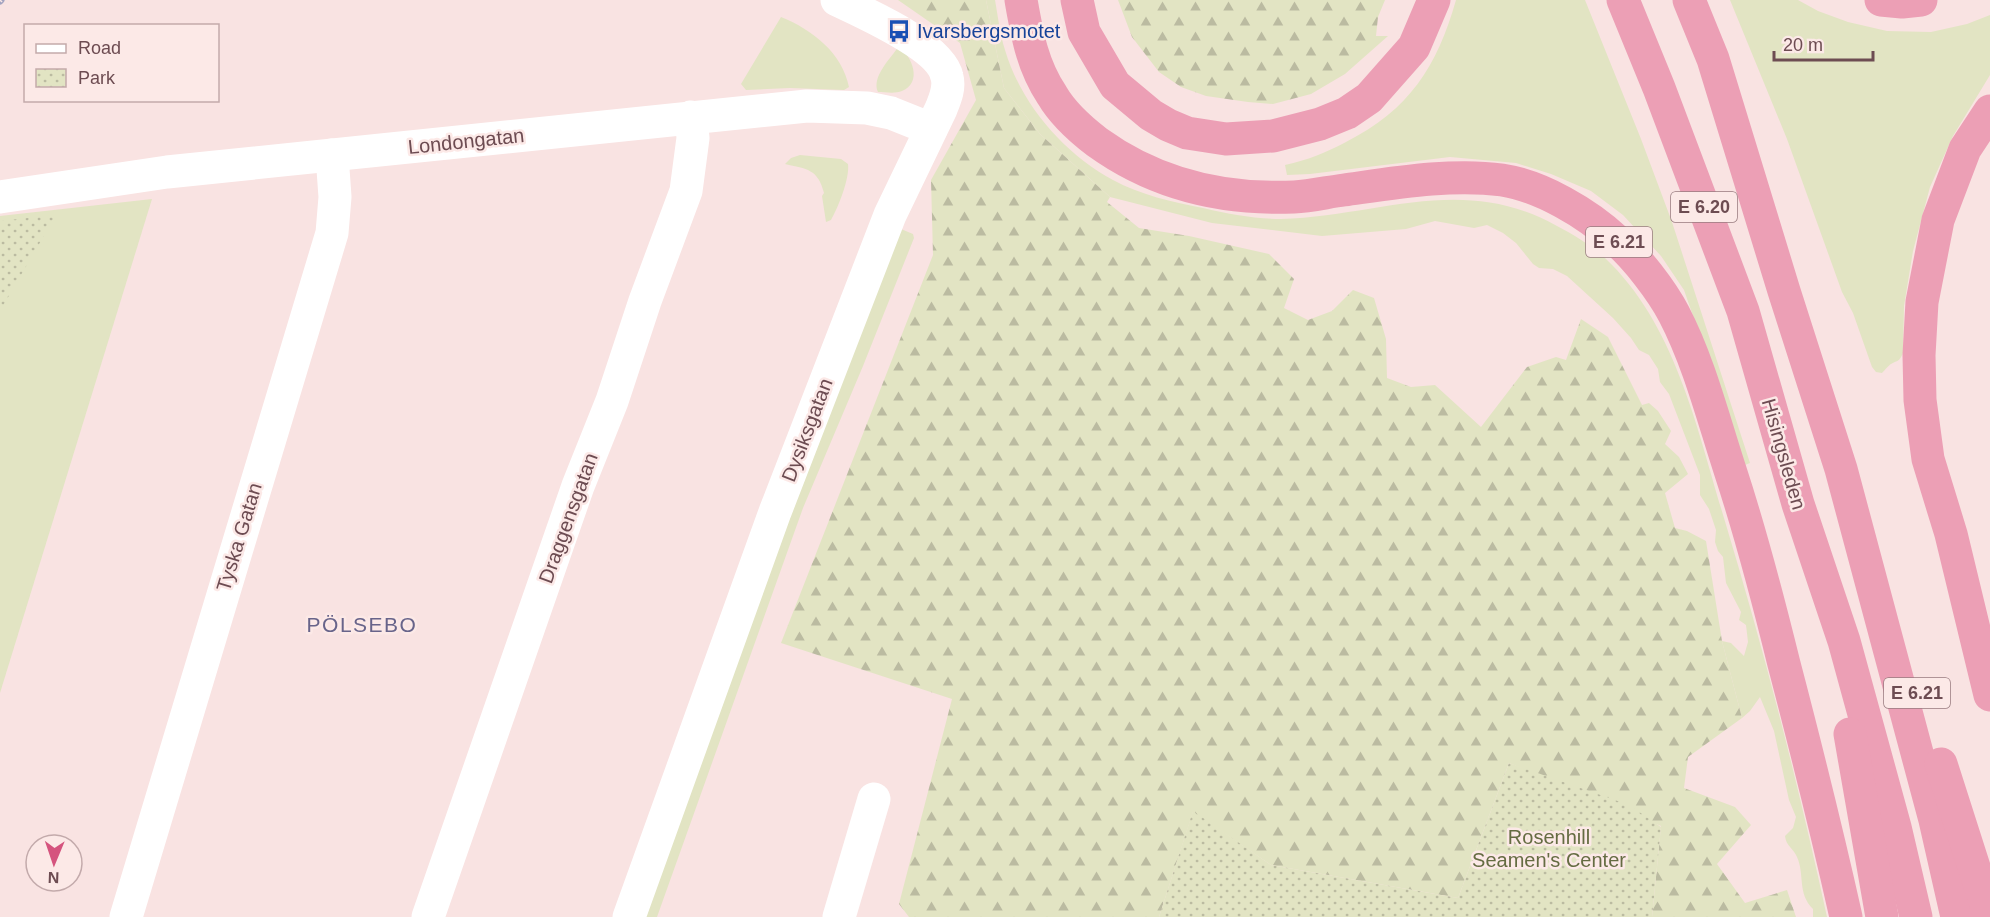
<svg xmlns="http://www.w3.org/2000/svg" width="1990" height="917" font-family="Helvetica,sans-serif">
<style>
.grass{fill:#e2e4c3}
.forest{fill:url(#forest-firs)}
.park{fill:url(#park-dots)}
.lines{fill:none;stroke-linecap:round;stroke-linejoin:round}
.street{stroke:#fff;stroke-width:33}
.highway{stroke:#ec9fb5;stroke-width:33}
.rail-casing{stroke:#a3a3c0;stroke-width:7}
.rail{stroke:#fce9e7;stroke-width:4.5;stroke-dasharray:14;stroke-linecap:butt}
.labels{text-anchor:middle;stroke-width:5;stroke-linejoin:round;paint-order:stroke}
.shield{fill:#fce9e7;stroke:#987b7f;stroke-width:1.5}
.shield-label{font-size:18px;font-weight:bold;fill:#6d4c52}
.transit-label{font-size:20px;fill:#164399;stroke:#fce9e7;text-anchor:start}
.street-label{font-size:20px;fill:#6d4c52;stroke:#fce9e7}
.park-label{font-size:20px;fill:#656c42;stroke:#fce9e7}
.neighbourhood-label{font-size:21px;letter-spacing:1.5px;fill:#68648a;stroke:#fce9e7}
</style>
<defs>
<pattern id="forest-firs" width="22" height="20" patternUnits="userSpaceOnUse" patternTransform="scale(1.5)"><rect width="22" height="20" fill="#e2e4c3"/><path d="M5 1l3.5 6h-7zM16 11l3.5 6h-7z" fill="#bbbba1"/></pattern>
<pattern id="park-dots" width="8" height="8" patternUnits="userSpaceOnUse" patternTransform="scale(1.5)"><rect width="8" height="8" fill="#e2e4c3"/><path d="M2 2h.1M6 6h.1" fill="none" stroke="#bbbba1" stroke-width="1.8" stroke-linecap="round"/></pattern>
</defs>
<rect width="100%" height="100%" fill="#f9e3e2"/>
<g class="grass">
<path d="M 986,0 L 995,0 C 998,17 1000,34 1005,50 C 1021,104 1064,154 1113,180 C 1140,195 1173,202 1203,208 C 1228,214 1255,219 1281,219 C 1380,216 1463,173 1557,226 C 1574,235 1591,245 1605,258 C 1676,325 1697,429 1724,518 C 1764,650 1798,783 1827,917 L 1813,917 L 1813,909 C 1797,893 1805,875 1797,857 C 1794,849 1786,846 1785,836 L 1793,828 L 1796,817 L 1789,800 L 1774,731 L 1760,697 L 1750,711 L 1742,718 L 1722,641 L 1731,643 L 1744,656 L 1748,642 L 1746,625 L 1739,620 L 1741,612 L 1726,583 L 1723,557 L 1718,551 L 1715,542 L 1716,530 L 1709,509 L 1700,495 L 1700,475 L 1669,394 L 1660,382 L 1658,369 L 1649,355 L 1639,350 L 1631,338 L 1613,318 L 1567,276 L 1553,269 L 1539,268 L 1533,264 L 1516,243 L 1503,233 L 1487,225 L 1474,228 L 1435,221 L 1406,229 L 1322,236 L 1212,223 L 1110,197 L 1040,134 L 1004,88 Z"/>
<path d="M 1456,0 L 1585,0 L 1641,139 L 1672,222 L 1750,463 L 1745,465 L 1684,290 L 1661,256 L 1623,215 L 1591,191 L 1551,174 L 1516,163 L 1450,157 L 1310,174 L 1287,175 L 1285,165 C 1308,160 1325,153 1346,142 C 1409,110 1437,67 1456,0 Z"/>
<path d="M 1730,0 L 1798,0 L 1818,11 L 1848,22 L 1887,31 L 1931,32 L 1967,24 L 1990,15 L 1990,75 L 1953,136 L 1930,187 L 1913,251 L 1904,306 L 1903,353 C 1899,362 1898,360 1891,364 C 1889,365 1885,370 1882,373 L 1876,372 L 1872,367 L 1853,313 L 1842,292 L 1787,139 Z"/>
<path d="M 781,17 C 813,30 842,53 849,87 L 844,90 L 790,88 L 746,90 L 741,84 Z"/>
<path d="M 899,46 C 912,57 923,82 902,91 C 895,94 885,92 878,92 C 871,77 891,58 899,46 Z"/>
<path d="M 800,155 L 841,159 L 848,164 C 850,178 838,208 831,220 L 826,222 L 822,196 L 824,193 C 818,169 807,169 785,164 L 791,158 Z"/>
<path d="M 152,199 L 0,693 L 0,216 Z"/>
<path d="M 901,229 L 913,234 L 914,238 L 863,366 L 803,508 L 657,917 L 644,917 L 785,530 Z"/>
</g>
<g class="forest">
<path d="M 898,0 L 986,0 L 1004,88 L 1040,134 L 1110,197 L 1107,202 L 1139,228 L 1189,236 L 1269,254 L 1294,279 L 1284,308 L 1308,320 L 1332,311 L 1353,290 L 1374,298 L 1386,339 L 1387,378 L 1411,387 L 1435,385 L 1481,427 L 1527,367 L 1556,357 L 1566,360 L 1581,319 L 1608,337 L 1642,405 L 1649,403 L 1658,411 L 1671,431 L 1665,444 L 1679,457 L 1688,474 L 1665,493 L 1675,528 L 1687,531 L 1706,541 L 1722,641 L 1742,718 L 1688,757 L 1684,788 L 1735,807 L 1751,825 L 1717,864 L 1745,903 L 1787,890 L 1796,917 L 1652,917 L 1661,826 L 1509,763 L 1458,898 L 1271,865 L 1193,812 L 1159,917 L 909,917 L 899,904 L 952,699 L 781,643 L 933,255 L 931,180 L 976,100 L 960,43 Z"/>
<path d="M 1118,0 L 1385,0 L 1378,17 L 1376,36 L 1388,36 L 1345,74 L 1311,94 L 1273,104 L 1248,102 L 1206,96 L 1181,87 L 1159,72 L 1132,37 Z"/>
</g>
<g class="park">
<path d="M 56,215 L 0,311 L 0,221 Z"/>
<path d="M 1509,763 L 1629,805 L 1661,827 L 1652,917 L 1159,917 L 1193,811 L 1271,865 L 1458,898 Z"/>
</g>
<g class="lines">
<g class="street">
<path d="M 0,197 L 167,172 L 807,106 L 867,108 L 891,113 L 931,129"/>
<path d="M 126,917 L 332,233 L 335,197 L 332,155"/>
<path d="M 428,917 L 578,486 L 612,401 L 645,301 L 686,191 L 693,138 L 691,117"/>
<path d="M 629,917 L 775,512 L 890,215 L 941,109 C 945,99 950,88 947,77 C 941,46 864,13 837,0"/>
<path d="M 839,917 L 874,799"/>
</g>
<g class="highway">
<path d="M 1021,0 C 1027,34 1032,65 1052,95 C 1063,114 1080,129 1097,142 C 1155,184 1223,200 1294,197 C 1311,196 1328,192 1344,190 C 1394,183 1452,173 1502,180 C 1541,186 1587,213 1616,240 C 1636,257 1662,291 1674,314 C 1699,362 1713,418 1730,470 C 1751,534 1768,599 1784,664 C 1806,748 1827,832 1846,917"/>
<path d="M 1077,0 L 1084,32 L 1115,85 L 1151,115 L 1168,125 L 1187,133 L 1226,139 L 1273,136 L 1320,124 L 1347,113 L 1369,98 L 1414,47 L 1434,0"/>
<path d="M 1623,0 L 1659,88 L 1743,311 L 1798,504 L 1844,641 L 1895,827 L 1916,917"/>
<path d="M 1689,0 L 1713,59 L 1784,291 L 1841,469 L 1935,820 L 1957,917"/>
<path d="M 1881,0 L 1902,2 L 1921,0"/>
<path d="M 1990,111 L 1965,149 L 1938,220 L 1922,302 L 1919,355 L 1920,400 L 1928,459 L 1951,534 L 1990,695"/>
<path d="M 1850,734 L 1882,917"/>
<path d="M 1941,764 L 1990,917"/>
</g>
<g class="rail-casing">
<path id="rail" d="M 0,1 L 1,0"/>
</g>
<use href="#rail" class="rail"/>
</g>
<defs>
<g id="bus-bare" transform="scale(1.8)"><path d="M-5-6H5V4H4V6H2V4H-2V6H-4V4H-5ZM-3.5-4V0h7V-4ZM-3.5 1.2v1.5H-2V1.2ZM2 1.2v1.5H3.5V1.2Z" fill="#1a4fb4" stroke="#fce9e7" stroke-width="2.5" paint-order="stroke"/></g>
</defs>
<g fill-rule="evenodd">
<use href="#bus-bare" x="899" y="31"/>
</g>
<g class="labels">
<g class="shield">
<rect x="1671" y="192" width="66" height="30" rx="4.5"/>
<rect x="1586" y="227" width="66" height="30" rx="4.5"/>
<rect x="1884" y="678" width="66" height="30" rx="4.5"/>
</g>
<g class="shield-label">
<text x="1704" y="213">E 6.20</text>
<text x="1619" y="248">E 6.21</text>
<text x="1917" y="699">E 6.21</text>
</g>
<g class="transit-label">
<text x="917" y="38">Ivarsbergsmotet</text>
</g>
<g class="street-label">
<text transform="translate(466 141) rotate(-6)" y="7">Londongatan</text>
<text transform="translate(807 430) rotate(-69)" y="7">Dysiksgatan</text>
<text transform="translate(1784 454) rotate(74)" y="7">Hisingsleden</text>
<text transform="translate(568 518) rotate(-70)" y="7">Draggensgatan</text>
<text transform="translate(239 537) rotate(-73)" y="7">Tyska Gatan</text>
</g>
<g class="park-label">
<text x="1549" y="844">Rosenhill<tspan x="1549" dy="23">Seamen's Center</tspan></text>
</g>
<g class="neighbourhood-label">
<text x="362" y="632">PÖLSEBO</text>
</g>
</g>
<rect x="24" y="24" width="195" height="78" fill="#fce9e7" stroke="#c3aaab" stroke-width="1.5"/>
<rect x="36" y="44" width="30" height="9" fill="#ffffff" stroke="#c3aaab" stroke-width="1.5"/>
<text x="78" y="54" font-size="18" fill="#6d4c52">Road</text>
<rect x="36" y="69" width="30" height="18" fill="url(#park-dots)" stroke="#c3aaab" stroke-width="1.5"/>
<text x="78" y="84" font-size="18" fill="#6d4c52">Park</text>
<g transform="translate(54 863) rotate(182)"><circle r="28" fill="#fce9e7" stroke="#c3aaab" stroke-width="1.5"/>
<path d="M0-4.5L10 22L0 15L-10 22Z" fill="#d5547e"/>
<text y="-9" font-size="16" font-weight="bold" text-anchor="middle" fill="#6d4c52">N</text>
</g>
<path d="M1774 51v9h99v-9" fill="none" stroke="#6d4c52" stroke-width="3"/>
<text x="1783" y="51" font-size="18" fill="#6d4c52" stroke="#fce9e7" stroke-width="4.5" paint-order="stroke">20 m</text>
</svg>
